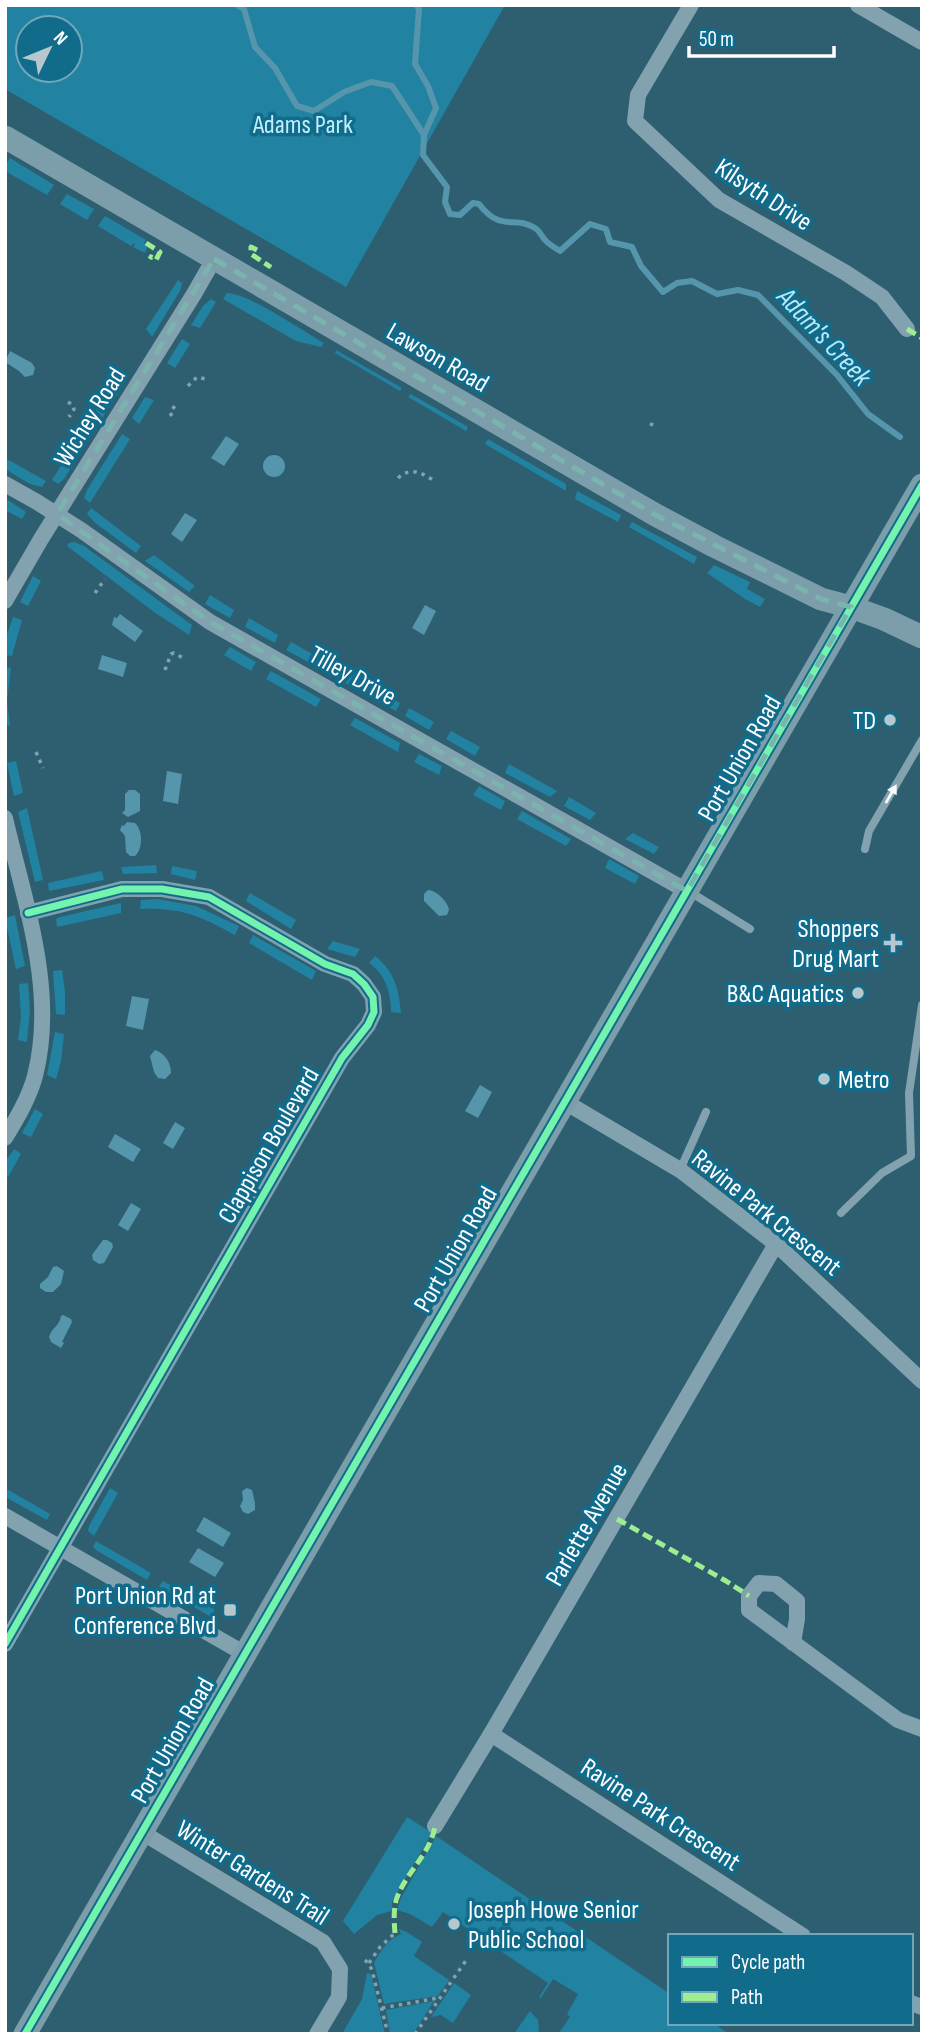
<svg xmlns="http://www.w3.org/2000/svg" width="927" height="2039" font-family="'Sofia Sans Condensed',sans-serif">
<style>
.green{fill:#2282a1;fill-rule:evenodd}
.water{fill:#5596ac}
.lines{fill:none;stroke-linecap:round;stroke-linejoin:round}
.stream{stroke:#5596ac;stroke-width:6}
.path{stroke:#81a2ae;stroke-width:3.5;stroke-dasharray:3.5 5;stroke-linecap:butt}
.lane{stroke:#81a2ae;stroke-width:8}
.street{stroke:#81a2ae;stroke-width:16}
.secondary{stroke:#7b9eaa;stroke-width:23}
.quiet{stroke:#9fed91;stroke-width:5;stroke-dasharray:10 5;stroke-linecap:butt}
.cycleway-casing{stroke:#116c8c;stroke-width:11}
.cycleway{stroke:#73f3ae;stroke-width:7}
.oneway{fill:#f9fafb}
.marked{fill:none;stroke:#7bb4af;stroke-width:5;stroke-dasharray:14 9;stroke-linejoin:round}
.poi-dot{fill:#b6c7cd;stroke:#116c8c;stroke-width:2.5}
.labels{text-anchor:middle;stroke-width:7;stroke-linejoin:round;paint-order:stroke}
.park-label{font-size:26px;fill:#bfeefd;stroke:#116c8c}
.street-label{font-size:26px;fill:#fff;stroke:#116c8c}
.poi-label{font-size:26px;fill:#fff;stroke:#116c8c;text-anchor:end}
.water-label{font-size:28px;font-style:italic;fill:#b6e9fa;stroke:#116c8c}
</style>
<rect width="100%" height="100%" fill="#2d5f70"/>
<g class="green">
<path d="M 5,5 L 505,5 L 346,287 L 5,89 ZM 28,28 L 70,28 L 70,70 L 28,70 Z"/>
<path d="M 10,158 L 54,185 L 47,195 L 5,171 L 5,166 Z"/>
<path d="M 67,194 L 94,209 L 87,220 L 60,204 Z"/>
<path d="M 105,216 L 146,240 L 144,243 L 148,246 L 145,253 L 133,247 L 135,244 L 134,243 L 131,246 L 98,226 Z"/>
<path d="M 178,280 L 182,283 L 181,289 L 152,337 L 146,329 Z"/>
<path d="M 227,293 C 248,293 303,331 324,343 L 321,347 L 296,341 L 223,299 Z"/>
<path d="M 211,299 L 216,302 L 200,328 L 191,325 L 203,306 Z"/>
<path d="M 182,339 L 190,344 L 175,368 L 167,363 Z"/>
<path d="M 336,350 L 402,388 L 400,391 L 335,353 Z"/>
<path d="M 116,377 L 124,383 L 100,422 L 90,419 Z"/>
<path d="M 411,394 L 468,427 L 466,431 L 408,397 Z"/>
<path d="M 145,397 L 154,400 L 139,424 L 132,418 Z"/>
<path d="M 122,434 L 130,439 L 90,503 L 84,498 L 87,490 Z"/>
<path d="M 80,435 L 89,438 L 64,479 L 58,484 L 52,480 Z"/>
<path d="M 488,439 L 566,484 L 566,491 L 485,444 Z"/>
<path d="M 5,458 L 46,481 L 42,487 L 30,484 L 5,469 Z"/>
<path d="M 577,491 L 621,515 L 618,522 L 575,499 Z"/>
<path d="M 5,498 L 26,512 L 22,519 L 5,510 Z"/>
<path d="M 91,508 L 141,546 L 136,553 L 94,522 L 87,514 Z"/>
<path d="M 632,522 L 697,557 L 694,564 L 629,527 Z"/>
<path d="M 74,542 L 84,546 L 192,625 L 189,635 L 154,612 L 67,546 L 69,543 Z"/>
<path d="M 154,555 L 195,586 L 189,592 L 145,561 Z"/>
<path d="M 714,565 L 750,582 L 747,589 L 765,599 L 760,607 L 745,599 L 707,573 Z"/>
<path d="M 33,576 L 41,581 L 28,606 L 20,602 Z"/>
<path d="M 210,595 L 234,610 L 230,618 L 205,604 Z"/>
<path d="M 13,617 L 22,620 L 12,656 L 5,655 L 5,640 Z"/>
<path d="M 249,618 L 278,635 L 275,643 L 245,627 Z"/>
<path d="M 291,642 L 316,656 L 310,663 L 286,650 Z"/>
<path d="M 230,647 L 256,662 L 251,671 L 224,655 Z"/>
<path d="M 329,663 L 355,677 L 349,685 L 321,669 Z"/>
<path d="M 5,667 L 11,668 L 7,701 L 10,726 L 5,724 Z"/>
<path d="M 271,671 L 321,699 L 316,707 L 266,679 Z"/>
<path d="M 369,685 L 400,703 L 396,711 L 365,694 Z"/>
<path d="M 409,708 L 434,722 L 429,730 L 405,716 Z"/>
<path d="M 355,718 L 400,743 L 398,752 L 350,725 Z"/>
<path d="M 451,731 L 480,747 L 475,756 L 446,739 Z"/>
<path d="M 419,754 L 442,766 L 439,775 L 414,762 Z"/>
<path d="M 16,761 L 23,793 L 14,796 L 7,763 Z"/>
<path d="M 509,764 L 557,791 L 550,797 L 505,773 Z"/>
<path d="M 479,786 L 505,801 L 501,810 L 473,795 Z"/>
<path d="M 569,797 L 596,813 L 590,820 L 564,806 Z"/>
<path d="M 27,808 L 43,880 L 35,882 L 18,812 Z"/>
<path d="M 522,811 L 571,839 L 566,846 L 517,819 Z"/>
<path d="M 633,833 L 659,847 L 654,854 L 625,839 Z"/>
<path d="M 609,859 L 639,876 L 635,884 L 605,868 Z"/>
<path d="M 156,865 L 157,873 L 123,874 L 121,867 Z"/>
<path d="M 172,866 L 197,871 L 195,880 L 171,874 Z"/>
<path d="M 102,871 L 104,880 L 49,891 L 48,883 Z"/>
<path d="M 250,893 L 296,920 L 291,929 L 246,901 Z"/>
<path d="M 158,899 L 196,906 L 239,926 L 235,935 C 201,916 180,907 140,909 L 141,900 Z"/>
<path d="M 121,903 L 121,913 L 57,927 L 56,919 L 60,917 Z"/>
<path d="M 15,915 L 25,966 L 16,969 L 5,918 Z"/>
<path d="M 253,935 L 316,971 L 312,980 L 249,943 Z"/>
<path d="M 333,941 L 360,949 L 355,957 L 327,949 Z"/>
<path d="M 375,956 C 394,971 399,989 401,1013 L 391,1012 C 391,993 386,975 369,963 Z"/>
<path d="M 62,970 L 65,991 L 65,1015 L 56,1014 L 53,971 Z"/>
<path d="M 28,983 L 30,1010 L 27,1042 L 18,1040 L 21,1016 L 19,984 Z"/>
<path d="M 55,1032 L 64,1034 L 61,1061 L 56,1079 L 47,1075 Z"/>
<path d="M 35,1109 L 43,1114 L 31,1137 L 22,1133 Z"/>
<path d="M 14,1149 L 21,1154 L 8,1177 L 5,1175 L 5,1162 Z"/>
<path d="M 5,1488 L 50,1514 L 47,1520 L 5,1497 Z"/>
<path d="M 110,1488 L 118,1493 L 94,1536 L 88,1531 L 89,1526 Z"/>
<path d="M 96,1541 L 151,1573 L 147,1580 L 96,1550 L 93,1547 Z"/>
<path d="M 163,1581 L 215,1610 L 211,1617 L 159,1587 Z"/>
<path d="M 407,1817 L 432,1833 L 392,1902 L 392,1911 L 377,1915 L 354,1934 L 343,1921 Z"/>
<path d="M 436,1836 L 670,1994 L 670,2023 L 713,2023 L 729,2034 L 558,2034 L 570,2017 L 567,2014 L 578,1994 L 553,1979 L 541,1998 L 539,1997 L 548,1983 L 443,1912 L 432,1927 L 410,1914 L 397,1910 L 401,1898 Z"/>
<path d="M 399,1929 L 407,1932 L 422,1942 L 414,1956 L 449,1980 L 438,1996 L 384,2004 L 374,1963 C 381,1950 387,1940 401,1934 Z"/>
<path d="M 367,1973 L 371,1974 L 385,2034 L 342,2034 L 362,1999 Z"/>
<path d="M 454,1983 L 471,1995 L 453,2023 L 441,2015 L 431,2017 Z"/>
<path d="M 434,2001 L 413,2034 L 390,2034 L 386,2010 Z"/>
<path d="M 530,2011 L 538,2020 L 539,2034 L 514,2034 Z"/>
</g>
<g class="water">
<path d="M 10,351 L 32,363 L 35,368 L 33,375 L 25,377 L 19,371 L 5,362 Z"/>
<path d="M 226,436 L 239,444 L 224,466 L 211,458 Z"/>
<circle cx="274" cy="466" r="11"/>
<path d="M 185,513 L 197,520 L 182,542 L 171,534 Z"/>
<path d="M 425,605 L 436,611 L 424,635 L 412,628 Z"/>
<path d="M 120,614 L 143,631 L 135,642 L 112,625 L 114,617 L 117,618 Z"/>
<path d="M 102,655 L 127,663 L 123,677 L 98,669 Z"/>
<path d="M 167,771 L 182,774 L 178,804 L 163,801 Z"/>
<path d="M 129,790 L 135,790 L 140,794 L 140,811 L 128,817 L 122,813 L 125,810 L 125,794 Z"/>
<path d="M 127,822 L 135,823 C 143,830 143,849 135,856 L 130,856 L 126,852 L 125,836 L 120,830 L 122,825 L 124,826 Z"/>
<path d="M 428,890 C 436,890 448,902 449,910 L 447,915 L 439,916 L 424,901 L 424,894 Z"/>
<path d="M 132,996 L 149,999 L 143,1030 L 126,1026 Z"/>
<path d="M 155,1050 C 165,1053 171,1063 171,1073 L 165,1079 L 158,1078 L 154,1072 L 150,1056 Z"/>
<path d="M 480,1085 L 492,1092 L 478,1118 L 465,1111 Z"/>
<path d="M 175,1122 L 185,1128 L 173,1149 L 163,1143 Z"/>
<path d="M 115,1134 L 141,1149 L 133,1162 L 108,1147 Z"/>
<path d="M 131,1203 L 141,1209 L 128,1231 L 118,1225 Z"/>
<path d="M 103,1240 L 107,1240 L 112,1243 L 113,1247 L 104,1263 L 99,1264 L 93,1260 L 92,1255 Z"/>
<path d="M 57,1266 L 64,1271 L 61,1284 L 53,1292 L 46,1292 L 40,1288 L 40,1284 L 48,1277 L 53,1267 Z"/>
<path d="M 63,1315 L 71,1319 L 72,1322 L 62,1342 L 64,1343 L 61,1348 L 51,1342 L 49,1337 C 52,1327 59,1327 61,1316 Z"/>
<path d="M 247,1488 L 252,1490 L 255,1503 L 255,1510 L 248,1514 L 243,1512 L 240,1506 L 243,1500 L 242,1491 Z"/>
<path d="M 204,1517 L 231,1533 L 223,1547 L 196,1531 Z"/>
<path d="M 198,1548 L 224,1563 L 215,1577 L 189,1562 Z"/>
</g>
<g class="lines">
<g class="stream">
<path d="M 237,5 L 244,9 L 255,47 L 275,68 L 297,106 L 314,111 L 344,92 L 371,82 L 392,86 L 424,135"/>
<path d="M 416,5 L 419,9 L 415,64 L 428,86 L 436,108 L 424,135 L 423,155 L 447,187 L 445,202 L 450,214 L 460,215 L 473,203 L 479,204 C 501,233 514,215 535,228 C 540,231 542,237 546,241 C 550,245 555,248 560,251 L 590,224 L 606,229 L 610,242 L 632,247 L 641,266 L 663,292 L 677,283 L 692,281 L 717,294 L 738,290 L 758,295 L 837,375 L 868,414 L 900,437"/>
</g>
<g class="path">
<path d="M 188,386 L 197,377 L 206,379"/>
<path d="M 68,402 L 73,405 L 74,409 L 69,417"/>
<path d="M 172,416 L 170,413 L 176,404"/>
<path d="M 651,426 L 653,420"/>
<path d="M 398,478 C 410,467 421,472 433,480"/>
<path d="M 95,593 L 105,579"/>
<path d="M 165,670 L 171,654 L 174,653 L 185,659"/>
<path d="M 36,752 L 43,768"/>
<path d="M 365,1960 L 370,1965 L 373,1974 L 388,2034"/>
<path d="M 369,1963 L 380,1947 L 395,1933"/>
<path d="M 382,2008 L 438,1998"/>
<path d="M 415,2034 L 467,1959"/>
</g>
<g class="lane">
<path d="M 865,849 L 869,831 L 922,740"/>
<path d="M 690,892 L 750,929"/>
<path d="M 680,1170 L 706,1112"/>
<path d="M 841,1213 L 882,1173 L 911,1156 L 909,1093 L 922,1005"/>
</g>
<g class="street">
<path d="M 691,5 L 638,95 L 635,121 L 719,200 L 846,273 L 882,297 L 907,329"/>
<path d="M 858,5 L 922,42"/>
<path d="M 5,484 L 37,502 L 81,530 L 210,622 L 687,891"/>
<path d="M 5,601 L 41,539 L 194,294 L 214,259"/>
<path d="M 5,818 C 24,901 57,990 35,1076 C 29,1098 17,1118 5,1138"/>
<path d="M 565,1102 L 680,1170 L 776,1244 L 922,1381"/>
<path d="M 5,1516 L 245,1654"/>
<path d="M 793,1643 L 797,1619 L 797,1601 L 776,1584 L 759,1583 L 749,1596 L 749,1610 L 898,1720 L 922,1729"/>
<path d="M 5,1644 L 342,1058 L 368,1025 L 374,1012 L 373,997 L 364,984 L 353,974 L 325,964 L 209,897 L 162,889 L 122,889 L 28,913"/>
<path d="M 491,1734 L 803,1936"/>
<path d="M 435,1826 L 491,1734 L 776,1244"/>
<path d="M 143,1833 L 323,1942 L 340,1969 L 339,1997 L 317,2034"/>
<path d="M 911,2003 L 922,2007"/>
</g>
<g class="secondary">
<path d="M 5,137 L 654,514 L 714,546 L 821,599 L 851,607 L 884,619 L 922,637"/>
<path d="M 25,2034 L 922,485"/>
</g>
<g class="quiet">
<path d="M 146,243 L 160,252 L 156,260 L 151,257 L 150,259"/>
<path d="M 257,250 L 251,247 L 251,254 L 269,266 L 270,264"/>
<path d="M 907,329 L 922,338"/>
<path d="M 617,1519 L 726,1581 L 749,1596"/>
<path d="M 395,1933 C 394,1922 393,1906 398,1895 C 408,1871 431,1852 435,1826"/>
</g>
<g class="cycleway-casing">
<g id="cycleway">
<path d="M 5,1644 L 342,1058 L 368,1025 L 374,1012 L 373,997 L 364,984 L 353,974 L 325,964 L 209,897 L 162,889 L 122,889 L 28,913"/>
<path d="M 25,2034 L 922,485"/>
</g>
</g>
<use href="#cycleway" class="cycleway"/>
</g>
<defs><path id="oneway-solid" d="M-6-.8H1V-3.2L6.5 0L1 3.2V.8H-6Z" transform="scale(1.75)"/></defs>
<use class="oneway" href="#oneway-solid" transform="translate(891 794) rotate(-60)"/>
<path class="marked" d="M 214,259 L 654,514 L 821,599 L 851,607 L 687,891 L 210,622 L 57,514 Z"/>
<g class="poi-dot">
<circle cx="890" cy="720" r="7"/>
<path d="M889.5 932.5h7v7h7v7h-7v7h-7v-7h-7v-7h7z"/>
<circle cx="858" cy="993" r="7"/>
<circle cx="824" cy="1079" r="7"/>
<rect x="223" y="1603" width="14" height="14" rx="3.5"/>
<circle cx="454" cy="1924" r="7"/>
</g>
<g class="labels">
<g class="park-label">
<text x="303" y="133">Adams Park</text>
</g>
<g class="street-label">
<text transform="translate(764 194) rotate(33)" y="9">Kilsyth Drive</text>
<text transform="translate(438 357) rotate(30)" y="9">Lawson Road</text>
<text transform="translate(89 417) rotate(-58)" y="9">Wichey Road</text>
<text transform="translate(353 675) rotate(29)" y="9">Tilley Drive</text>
<text transform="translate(739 758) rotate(-60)" y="9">Port Union Road</text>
<text transform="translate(268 1145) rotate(-60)" y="9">Clappison Boulevard</text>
<text transform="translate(767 1212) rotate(39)" y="9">Ravine Park Crescent</text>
<text transform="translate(455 1249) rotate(-60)" y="9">Port Union Road</text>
<text transform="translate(586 1524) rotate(-60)" y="9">Parlette Avenue</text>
<text transform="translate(172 1740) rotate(-60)" y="9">Port Union Road</text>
<text transform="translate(661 1814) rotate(33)" y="9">Ravine Park Crescent</text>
<text transform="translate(253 1872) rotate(32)" y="9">Winter Gardens Trail</text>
</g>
<g class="poi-label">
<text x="876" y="729">TD</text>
<text x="879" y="937">Shoppers<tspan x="879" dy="30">Drug Mart</tspan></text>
<text x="844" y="1002">B&amp;C Aquatics</text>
<text x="838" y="1088" text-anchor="start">Metro</text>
<text x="216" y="1604">Port Union Rd at<tspan x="216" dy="30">Conference Blvd</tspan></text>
<text x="468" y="1918" text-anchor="start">Joseph Howe Senior<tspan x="468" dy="30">Public School</tspan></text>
</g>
<g class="water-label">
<text transform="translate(825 336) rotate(47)" y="10">Adam's Creek</text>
</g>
</g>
<rect width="927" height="2039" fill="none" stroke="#ffffff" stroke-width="14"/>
<rect x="668" y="1934" width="245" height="91" fill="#116c8c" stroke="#70a7ba" stroke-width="2"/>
<rect x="682" y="1957" width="35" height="10" fill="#73f3ae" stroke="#70a7ba" stroke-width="2"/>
<text x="731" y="1969" font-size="21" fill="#ffffff">Cycle path</text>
<rect x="682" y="1992" width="35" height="10" fill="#9fed91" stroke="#70a7ba" stroke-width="2"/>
<text x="731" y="2004" font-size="21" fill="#ffffff">Path</text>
<g transform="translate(49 49) rotate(47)"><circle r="33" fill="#116c8c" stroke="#70a7ba" stroke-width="2"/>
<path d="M0-5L12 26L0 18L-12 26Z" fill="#b6c7cd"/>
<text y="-10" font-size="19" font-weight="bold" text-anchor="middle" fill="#ffffff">N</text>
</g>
<path d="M689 46v10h145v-10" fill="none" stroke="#ffffff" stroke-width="3.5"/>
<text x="699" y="46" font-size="21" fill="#ffffff" stroke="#116c8c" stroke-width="5" paint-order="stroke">50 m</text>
</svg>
